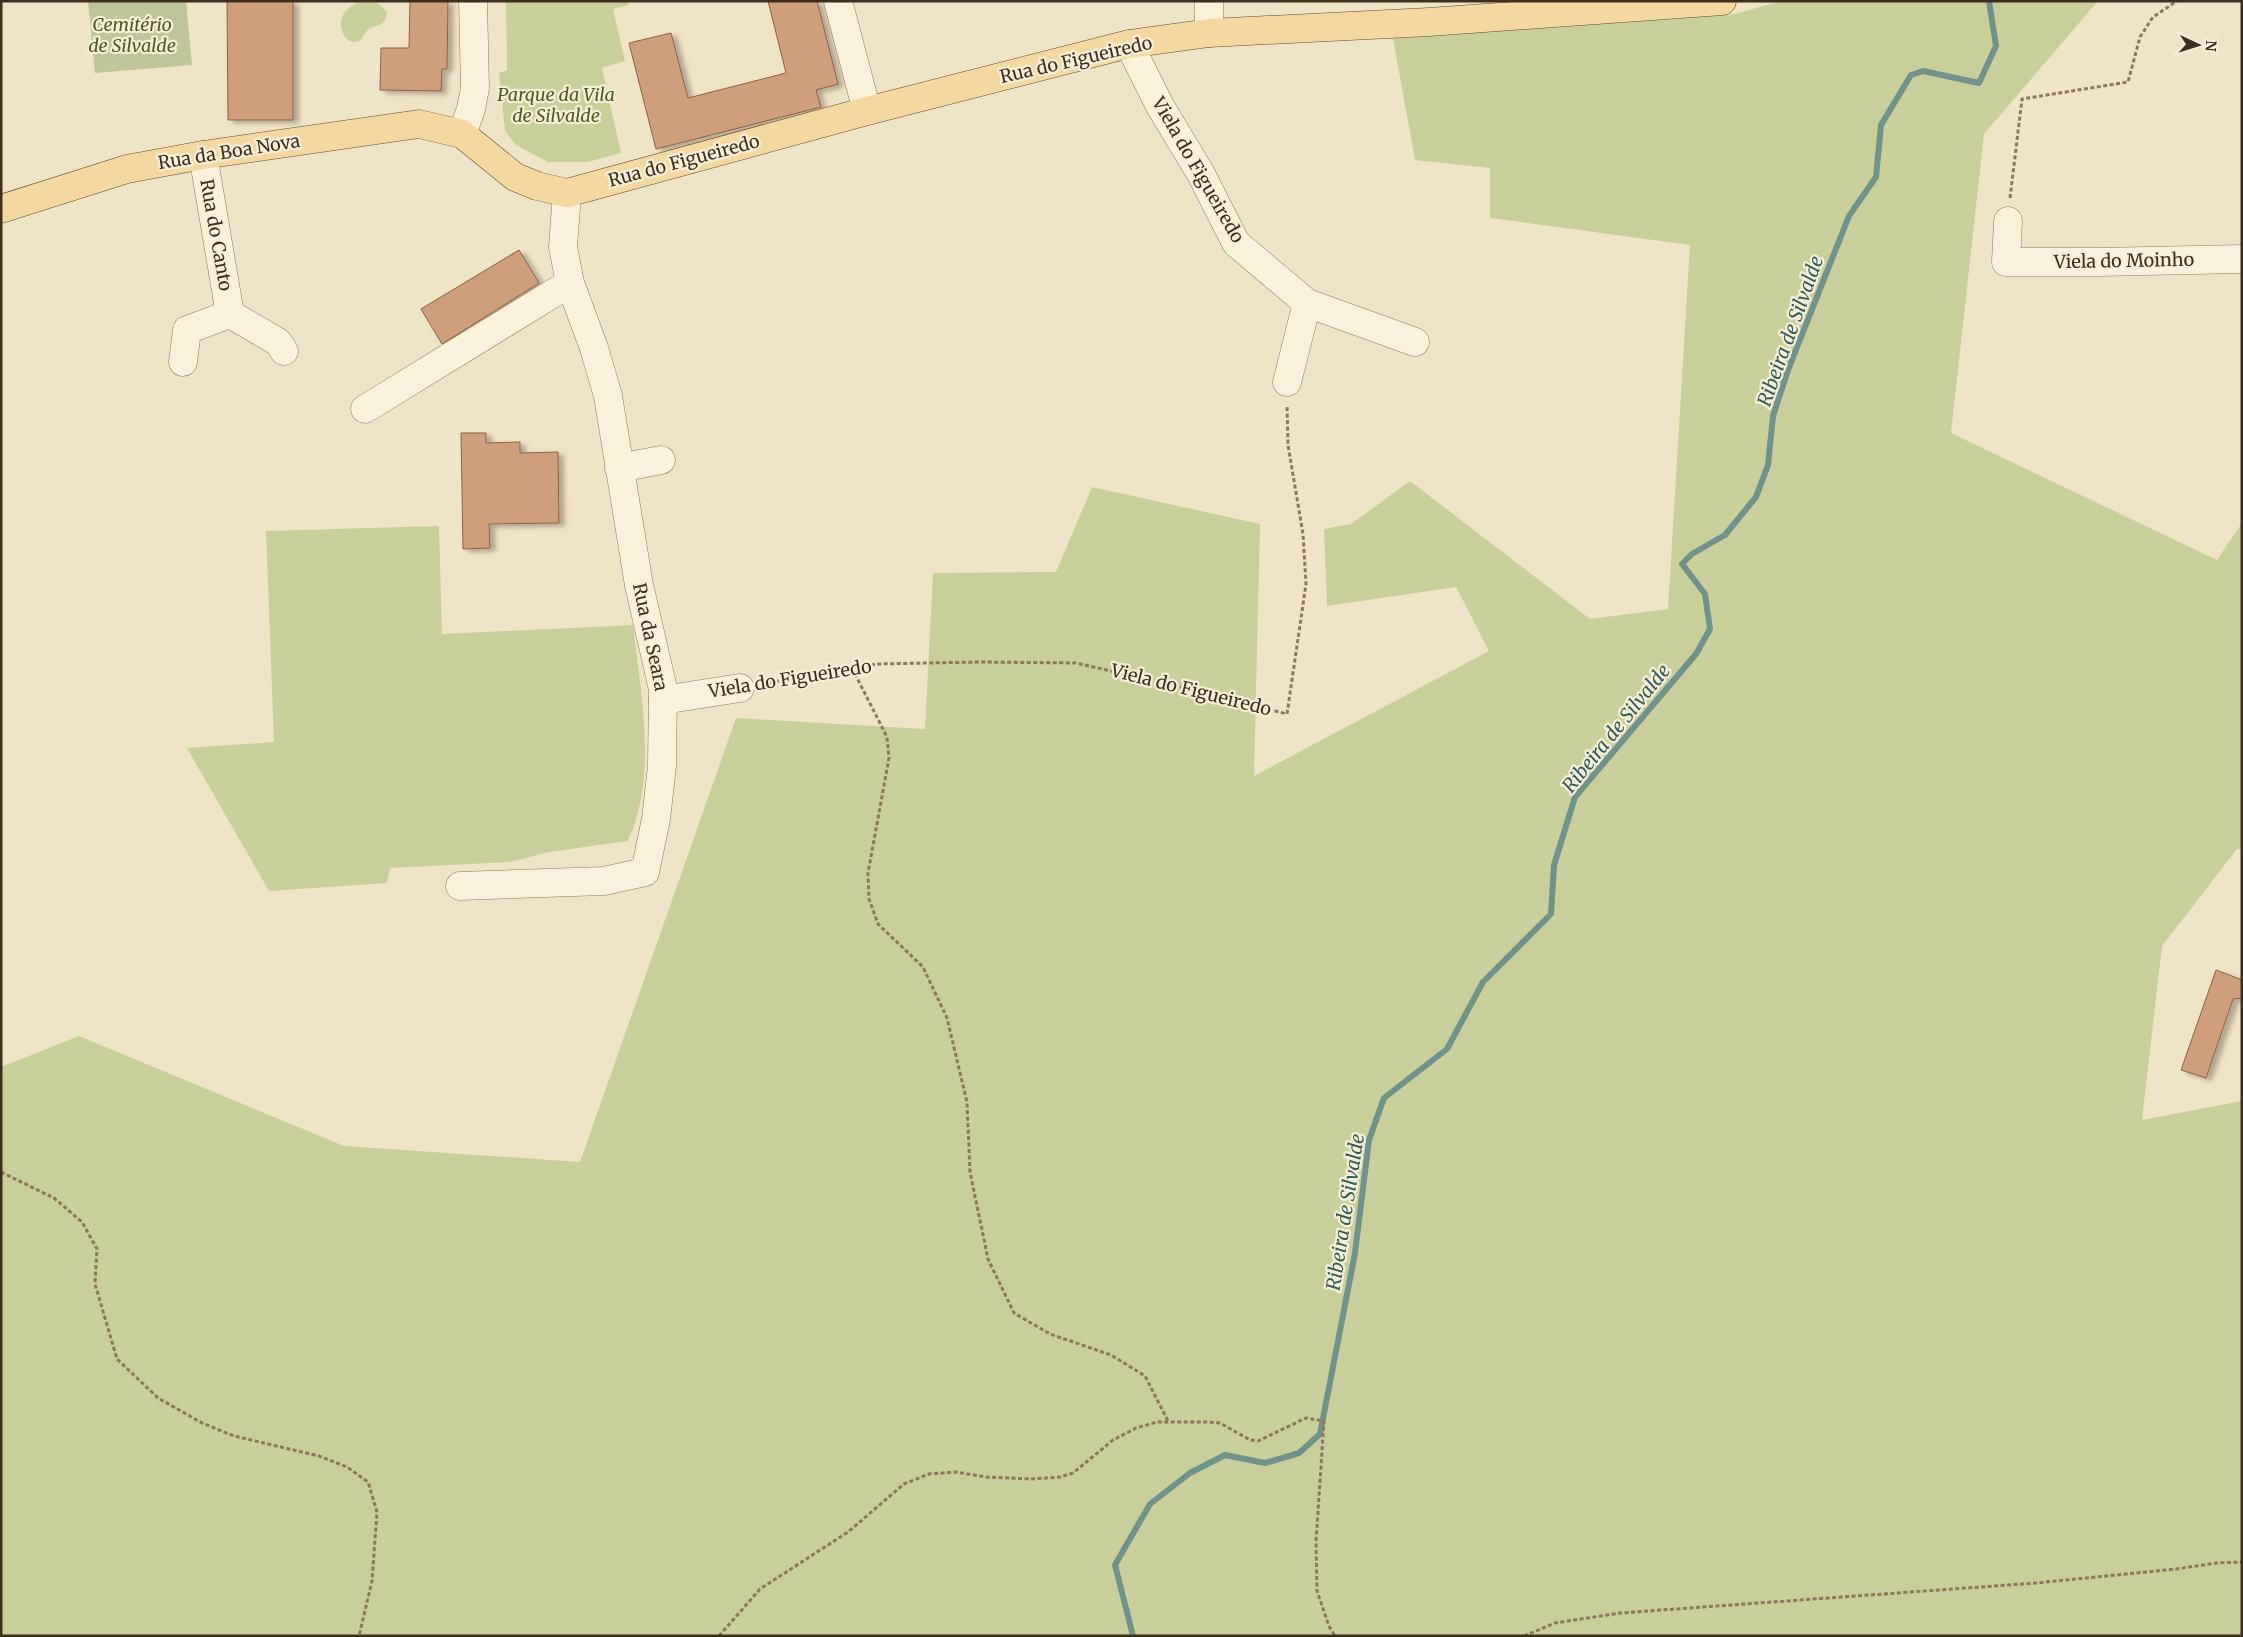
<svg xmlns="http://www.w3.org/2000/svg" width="2243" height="1637" font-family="Merriweather,serif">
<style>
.green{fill:#c9cf9b}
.cemetery{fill:#bfc49a}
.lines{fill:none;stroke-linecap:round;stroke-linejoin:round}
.stream{stroke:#6f938a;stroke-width:6}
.building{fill:#cf9f7d;stroke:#8d5f41;filter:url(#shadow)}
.minor-casing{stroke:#8d765c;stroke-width:29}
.major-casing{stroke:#5b4430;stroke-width:29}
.path{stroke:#8d765c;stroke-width:3;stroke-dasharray:4 2.5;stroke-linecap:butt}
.minor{stroke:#faf1dc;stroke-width:28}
.major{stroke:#f3d9a0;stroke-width:28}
.labels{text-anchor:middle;stroke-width:4.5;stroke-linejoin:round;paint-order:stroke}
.park-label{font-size:18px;font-style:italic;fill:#4d5a26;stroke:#f7eed8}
.street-label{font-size:18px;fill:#3d2e20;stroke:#f7eed8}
.water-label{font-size:19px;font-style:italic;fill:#2f5d5a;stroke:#f7eed8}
</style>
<defs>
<filter id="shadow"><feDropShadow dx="5.5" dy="3" stdDeviation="2.5" flood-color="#0004"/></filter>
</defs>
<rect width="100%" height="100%" fill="#f0e4c8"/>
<g class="green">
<path d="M 506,1 L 628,1 L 629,5 L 613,9 L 625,61 L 602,68 L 621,153 L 588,162 L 548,162 L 516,145 L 505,131 L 499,73 L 507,70 Z"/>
<path d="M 1781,1 L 2098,1 L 1984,134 L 1951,433 L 2217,560 L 2242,523 L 2242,849 L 2237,849 L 2162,946 L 2142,1120 L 2242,1101 L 2242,1636 L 1,1636 L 1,1067 L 79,1036 L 344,1146 L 580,1162 L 736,718 L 925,729 L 933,573 L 1056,572 L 1092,487 L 1260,524 L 1254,776 L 1489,651 L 1456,587 L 1327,606 L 1324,529 L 1351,524 L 1410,481 L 1590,619 L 1668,609 L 1690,245 L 1490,218 L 1490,168 L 1415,160 L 1392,33 L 1735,14 Z"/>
<path d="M 358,2 L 378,3 L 387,12 C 386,27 377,24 369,29 C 365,32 363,38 359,41 C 346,46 338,28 342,18 C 344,10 351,6 358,2 Z"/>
<path d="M 439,526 L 442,634 L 633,625 C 641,696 658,774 628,841 L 549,852 L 510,862 L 390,868 L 387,883 L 269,891 L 187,748 L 274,742 L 266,531 Z"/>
</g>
<path class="cemetery" d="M 88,1 L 186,1 L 192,65 L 95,73 Z"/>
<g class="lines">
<path class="stream" d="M 1133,1636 L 1115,1565 L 1150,1504 L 1190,1473 L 1225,1455 L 1265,1463 L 1299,1453 L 1320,1434 L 1355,1253 L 1369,1140 L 1384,1098 L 1447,1049 L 1483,982 L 1551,914 L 1554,865 L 1575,797 L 1696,654 L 1710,629 L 1705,594 L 1682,564 L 1692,554 L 1725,535 L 1756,497 L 1768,465 L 1773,416 L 1788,370 L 1849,216 L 1876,177 L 1881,125 L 1911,75 L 1923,71 L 1979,83 L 1996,46 L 1989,1"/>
</g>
<g class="building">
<path d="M 227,1 L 293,1 L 293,120 L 228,120 Z"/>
<path d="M 410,1 L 448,1 L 447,69 L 442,69 L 441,91 L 380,90 L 381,48 L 409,48 Z"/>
<path d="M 768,1 L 817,1 L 838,84 L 816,90 L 821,107 L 656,149 L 629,43 L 671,33 L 688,98 L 786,73 Z"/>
<path d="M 519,250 L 539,283 L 442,344 L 421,309 Z"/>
<path d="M 461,433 L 486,433 L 486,443 L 520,442 L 520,453 L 558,452 L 559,523 L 489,524 L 490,548 L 463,549 Z"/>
<path d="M 2216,970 L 2242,980 L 2242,998 L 2233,999 L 2206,1078 L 2181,1070 Z"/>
</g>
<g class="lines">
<g class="minor-casing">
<g id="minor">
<path d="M 838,1 L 867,111"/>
<path d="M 1209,1 L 1209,33"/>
<path d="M 1129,44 L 1160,106 L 1201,174 L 1236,243 L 1307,303 L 1415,342"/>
<path d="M 462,134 L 471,109 L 475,88 L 473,1"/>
<path d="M 203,155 L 230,314 L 278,342 L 284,351"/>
<path d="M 2008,221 L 2006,262 L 2098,262 L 2242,259"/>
<path d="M 183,362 L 187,330 L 230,314"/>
<path d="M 1287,382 L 1307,303"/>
<path d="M 365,409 L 570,283"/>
<path d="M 619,468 L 661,460"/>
<path d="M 663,700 L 740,688"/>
<path d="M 460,886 L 604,881 L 645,872 L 656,819 L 662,766 L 663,689 L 639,585 L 608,396 L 594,348 L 570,283 L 563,247 L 567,193"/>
</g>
</g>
<g class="major-casing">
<path id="major" d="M 1,209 L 127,169 L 203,155 L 419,124 L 462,134 L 515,177 L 537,186 L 567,193 L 867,111 L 1129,44 L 1209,33 L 1429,22 L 1722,1"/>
</g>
<g class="path">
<path d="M 2010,198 L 2022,99 L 2128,82 L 2140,37 L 2153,17 L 2177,1"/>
<path d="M 852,668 L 887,737 L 889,758 L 868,873 L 869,899 L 878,924 L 923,967 L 947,1018 L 967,1102 L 970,1172 L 988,1259 L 1014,1313 L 1050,1334 L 1111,1355 L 1145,1376 L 1168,1421"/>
<path d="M 762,684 L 876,664 L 981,662 L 1076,663 L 1194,690 L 1287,714 L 1306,584 L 1303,534 L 1288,445 L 1287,405"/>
<path d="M 1,1172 L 54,1198 L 82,1222 L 97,1249 L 95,1284 L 117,1359 L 158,1398 L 202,1423 L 234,1436 L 319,1456 L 347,1467 L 368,1482 L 377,1512 L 372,1581 L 359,1636"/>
<path d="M 719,1636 L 760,1589 L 848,1532 L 904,1484 L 929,1474 L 956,1472 L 986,1477 L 1032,1479 L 1060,1477 L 1073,1473 L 1113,1440 L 1136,1428 L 1157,1422 L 1207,1422 L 1220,1423 L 1250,1440 L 1258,1441 L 1306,1418 L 1324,1421 L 1316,1542 L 1317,1591 L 1329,1626 L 1335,1636"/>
<path d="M 1524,1636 L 1555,1623 L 1620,1613 L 2036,1583 L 2176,1569 L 2216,1563 L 2242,1562"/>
</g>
<use href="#minor" class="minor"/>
<use href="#major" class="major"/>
</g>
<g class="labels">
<g class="park-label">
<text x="132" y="31">Cemitério<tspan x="132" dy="21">de Silvalde</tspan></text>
<text x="556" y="101">Parque da Vila<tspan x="556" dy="21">de Silvalde</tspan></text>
</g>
<g class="street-label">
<text transform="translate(1076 60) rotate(-13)" y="6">Rua do Figueiredo</text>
<text transform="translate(229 152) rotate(-9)" y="6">Rua da Boa Nova</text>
<text transform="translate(684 161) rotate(-15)" y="6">Rua do Figueiredo</text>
<text transform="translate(1198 170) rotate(60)" y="6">Viela do Figueiredo</text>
<text transform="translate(216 235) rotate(80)" y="6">Rua do Canto</text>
<text transform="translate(2124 261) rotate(-1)" y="6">Viela do Moinho</text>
<text transform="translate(650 637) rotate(78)" y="6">Rua da Seara</text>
<text transform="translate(790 679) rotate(-9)" y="6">Viela do Figueiredo</text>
<text transform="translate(1191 690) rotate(14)" y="6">Viela do Figueiredo</text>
</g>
<g class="water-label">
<text transform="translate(1790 331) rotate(-70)" y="7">Ribeira de Silvalde</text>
<text transform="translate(1616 728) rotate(-51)" y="7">Ribeira de Silvalde</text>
<text transform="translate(1345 1212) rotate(-81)" y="7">Ribeira de Silvalde</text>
</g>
</g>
<rect width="2243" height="1637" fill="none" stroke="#3d2e20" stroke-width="5"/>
<g transform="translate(2198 45) rotate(94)" stroke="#f7eed8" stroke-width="4" paint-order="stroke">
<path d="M0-4L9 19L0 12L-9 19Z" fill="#3d2e20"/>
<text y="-8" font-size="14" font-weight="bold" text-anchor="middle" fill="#3d2e20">N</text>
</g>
</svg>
